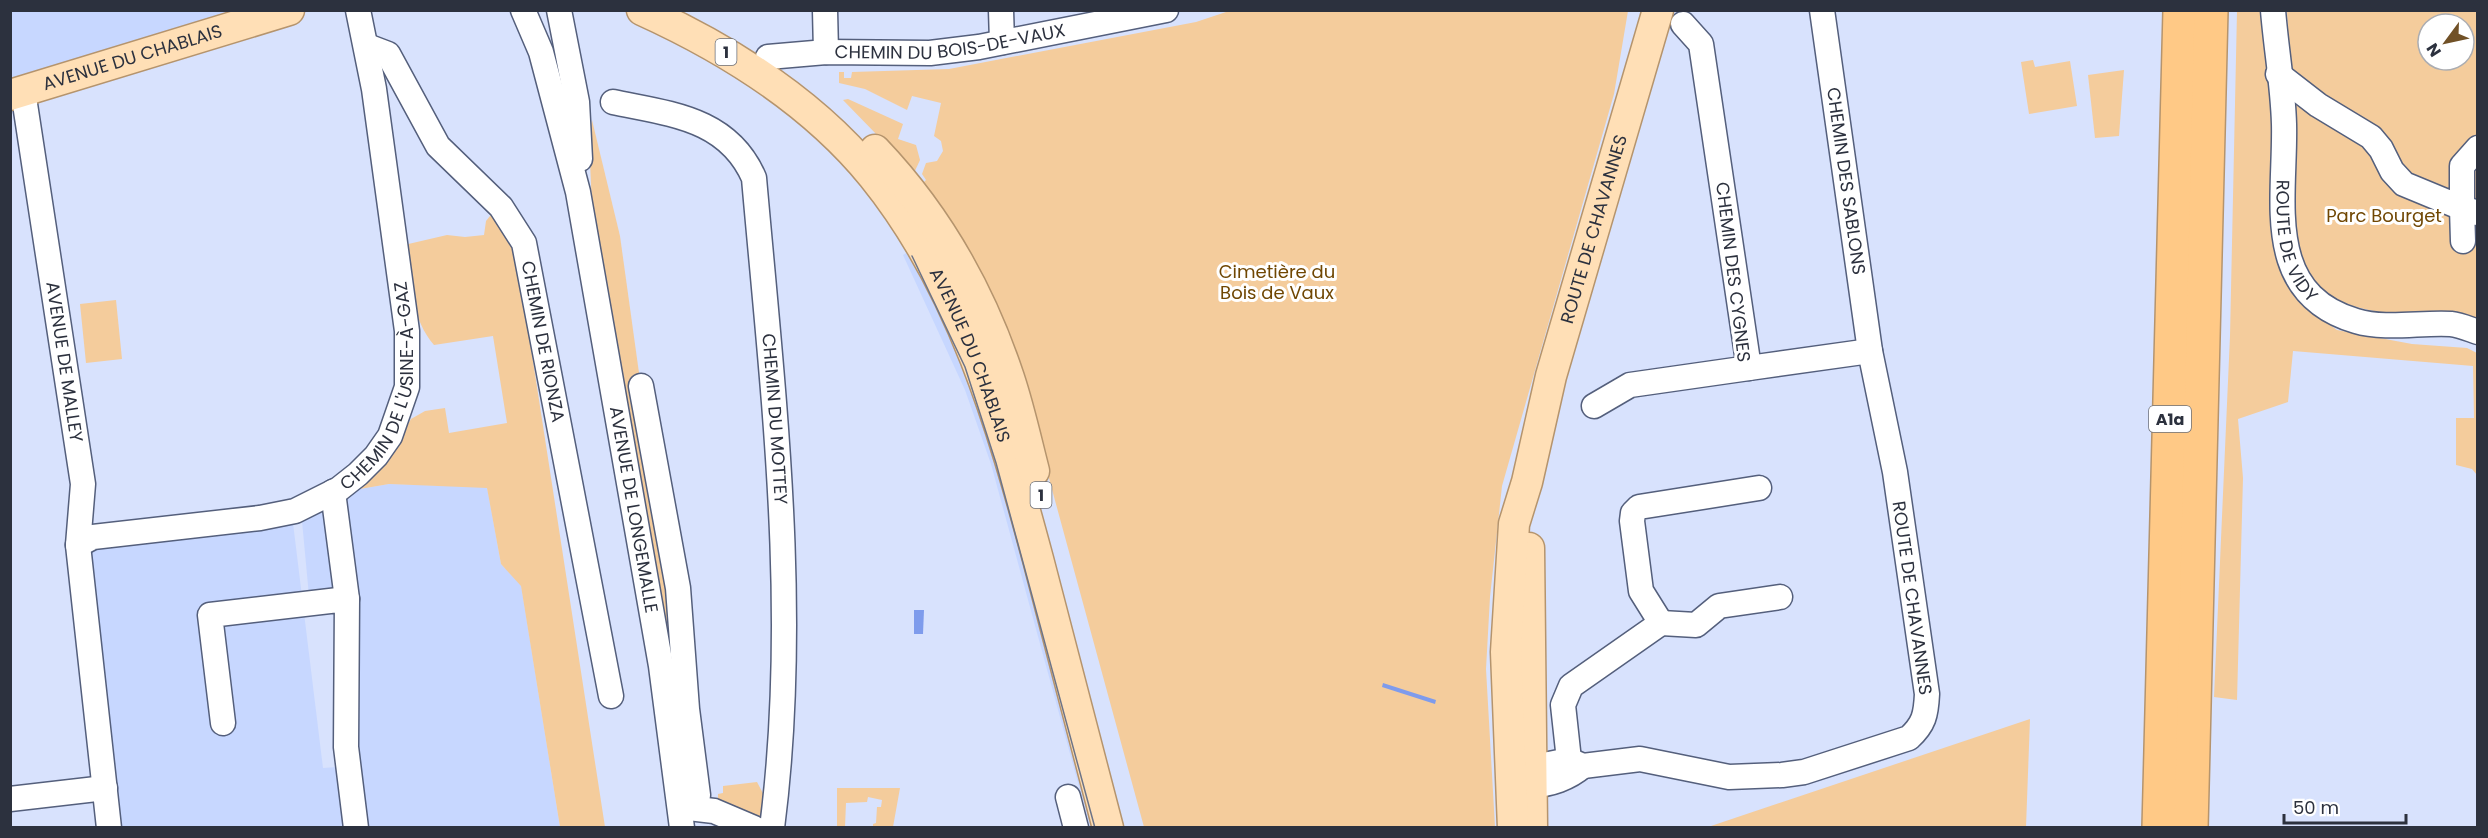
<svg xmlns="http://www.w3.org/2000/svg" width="2488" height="838" font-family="Poppins,sans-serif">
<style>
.built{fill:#c7d7ff}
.green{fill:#f4cc9c;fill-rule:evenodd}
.water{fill:#7e9bec}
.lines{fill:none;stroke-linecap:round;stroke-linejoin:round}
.minor-casing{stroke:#545f7c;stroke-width:27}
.major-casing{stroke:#b5946d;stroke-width:33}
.highway-casing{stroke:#b5946d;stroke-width:36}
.minor{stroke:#fff;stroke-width:24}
.major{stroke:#ffdfb6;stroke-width:30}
.highway{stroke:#ffc986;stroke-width:33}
.tram{stroke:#6d7487;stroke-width:1.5}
.labels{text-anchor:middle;stroke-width:6;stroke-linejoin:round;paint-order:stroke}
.shield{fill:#fff;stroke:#6b6f78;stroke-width:1.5}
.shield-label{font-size:16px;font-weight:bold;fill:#2c313e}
.street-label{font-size:18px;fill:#2c313e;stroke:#fff}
.park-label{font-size:18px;fill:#704703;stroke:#fff}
</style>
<rect width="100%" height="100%" fill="#d8e2fd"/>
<g class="built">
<path d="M 11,11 L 240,11 L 11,80 Z"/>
<path d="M 915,248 L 970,366 L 1100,827 L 1090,827 L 991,464 L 965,390 L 903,255 Z"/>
<path d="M 389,484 L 487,487 L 501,564 L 521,585 L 560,827 L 366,827 L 335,594 L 309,596 L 302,521 L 360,489 Z"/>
<path d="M 293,523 L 323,768 L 337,767 L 344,827 L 117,827 L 89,560 L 93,551 L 100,544 Z"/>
</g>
<g class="green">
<path d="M 1259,10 L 1628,11 L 1614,94 L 1502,486 L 1490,597 L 1486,669 L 1495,827 L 1144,827 L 1014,350 L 985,281 L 922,184 L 926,180 L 922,174 L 926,163 L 937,161 L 943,151 L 941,141 L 934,136 L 941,103 L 912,96 L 907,110 L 865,89 L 839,83 L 839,72 L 844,72 L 844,78 L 851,78 L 852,72 L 949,69 L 1196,22 L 1229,11 Z"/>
<path d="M 2237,11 L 2266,11 L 2272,98 L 2271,206 L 2278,261 L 2300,303 L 2337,330 L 2412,344 L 2467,348 L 2477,353 L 2477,475 L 2472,469 L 2456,465 L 2456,418 L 2474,418 L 2473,366 L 2293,351 L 2288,402 L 2238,419 L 2243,478 L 2237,700 L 2214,697 L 2230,336 Z"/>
<path d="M 2287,11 L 2477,11 L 2477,320 L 2469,316 C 2415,313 2348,322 2309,278 C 2304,271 2300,260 2296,253 ZM 2428,24 L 2464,24 L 2464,60 L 2428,60 Z"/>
<path d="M 2033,60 L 2035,67 L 2070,61 L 2077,106 L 2029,114 L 2021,62 Z"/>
<path d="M 2124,70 L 2119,136 L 2095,138 L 2088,75 Z"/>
<path d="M 848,99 L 903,124 L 898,139 L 916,145 L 920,160 L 914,173 L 843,100 Z"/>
<path d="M 592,120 L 620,236 L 659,517 L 684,738 L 593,231 L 589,138 Z"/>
<path d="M 494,211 L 509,235 L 518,264 L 605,827 L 560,827 L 521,586 L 501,564 L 487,488 L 389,484 L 360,489 L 393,450 L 411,419 L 425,411 L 445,408 L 449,433 L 507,423 L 493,336 L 434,345 C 411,318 409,279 404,245 L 447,235 L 465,237 L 484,235 L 486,221 Z"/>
<path d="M 116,300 L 122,359 L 86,363 L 80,304 Z"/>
<path d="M 2030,719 L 2026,827 L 1708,827 Z"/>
<path d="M 757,782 L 765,797 L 764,820 L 718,803 L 718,794 L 723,793 L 723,786 Z"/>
<path d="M 837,788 L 900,788 L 893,827 L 873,827 L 873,824 L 876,823 L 877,807 L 881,807 L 882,800 L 868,797 L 867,802 L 846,803 L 845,827 L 837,827 Z"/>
</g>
<g class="water">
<path d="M 914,610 L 924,610 L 923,634 L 914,634 Z"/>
<path d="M 1383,683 L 1436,700 L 1435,704 L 1382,687 Z"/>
</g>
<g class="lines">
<g class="minor-casing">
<g id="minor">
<path id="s1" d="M 523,10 L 541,52 L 578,192 L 661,666 L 682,828"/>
<path d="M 559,10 L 577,102 L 580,159"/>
<path d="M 825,10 L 826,52"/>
<path d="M 1001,10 L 1002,42"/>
<path id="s2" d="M 2273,10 C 2276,48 2283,86 2284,124 C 2286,198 2261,293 2356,321 C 2386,330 2421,322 2451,324 C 2460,325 2469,329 2478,332"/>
<path id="s3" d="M 367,46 L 388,54 L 438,146 L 501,207 L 524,243 L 611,696"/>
<path id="s4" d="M 768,57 L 826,52 L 930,53 L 979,47 L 1166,10"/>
<path d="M 2278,74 L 2318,105 L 2371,137 L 2381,149 L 2392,171 L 2404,184 L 2462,208 L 2462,166 L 2478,148"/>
<path id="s5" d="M 23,91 L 83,484 L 78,545 L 109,828"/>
<path id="s6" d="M 613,102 C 670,114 728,118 754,178 C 773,394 800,611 772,828"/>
<path d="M 2463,241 L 2462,208 L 2478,213"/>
<path d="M 1749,368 L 1870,351"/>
<path d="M 641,386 L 678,588 L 687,709 L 698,795 L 695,807"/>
<path d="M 1594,406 L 1630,385 L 1749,368 L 1701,44 L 1683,24"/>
<path d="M 333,492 L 347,599"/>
<path id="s7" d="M 78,545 L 93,537 L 260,518 L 295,511 L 339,489 L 358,474 L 376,456 L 390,436 L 407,387 L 407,331 L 374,89 L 358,10"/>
<path d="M 1661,623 L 1696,625 L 1719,606 L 1780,597"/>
<path d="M 223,723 L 210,615 L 347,599 L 346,747 L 356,828"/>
<path d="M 1569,760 L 1563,705 L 1571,686 L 1661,623 L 1641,591 L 1632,521 L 1633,513 L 1639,507 L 1759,488"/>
<path d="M 1522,770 L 1532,785 C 1550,785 1569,778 1583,766"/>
<path d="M 1523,784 L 1532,770 L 1539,766 L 1569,760 L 1583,766 L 1640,759 L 1729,777 L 1782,775 L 1804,772 L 1909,738 C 1924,724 1926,715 1927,694 L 1895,472 L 1870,351 L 1822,10"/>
<path d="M 1068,797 L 1076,828"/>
<path d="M 10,799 L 105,788"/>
<path d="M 680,807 L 714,811 L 754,828"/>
</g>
</g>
<g class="major-casing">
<g id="major">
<path id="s8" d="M 642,10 C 728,49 812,101 873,176 C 962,286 1002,425 1038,559 C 1062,648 1085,738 1108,828"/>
<path id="s9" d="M 10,95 L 289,10"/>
<path d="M 875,150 C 936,214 981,293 1009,378 C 1019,408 1026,440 1034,471"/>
<path d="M 1529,548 L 1532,827"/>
<path id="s10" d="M 1513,828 L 1506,652 L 1514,524 L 1527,482 L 1551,376 L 1658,10"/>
</g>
</g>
<g class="highway-casing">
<g id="highway">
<path d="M 2159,828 L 2180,10"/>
<path d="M 2191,828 L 2211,10"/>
</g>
</g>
<use href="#minor" class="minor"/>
<use href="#major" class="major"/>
<use href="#highway" class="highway"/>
<path class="tram" d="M 912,256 L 965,367 L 996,463 L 1095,828"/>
</g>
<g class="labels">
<g class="shield">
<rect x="715.5" y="39" width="21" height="26" rx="4.5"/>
<rect x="2149" y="406" width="42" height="26" rx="4.5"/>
<rect x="1030.5" y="482" width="21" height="26" rx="4.5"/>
</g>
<g class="shield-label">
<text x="726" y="58">1</text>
<text x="2170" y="425">A1a</text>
<text x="1041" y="501">1</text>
</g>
<g class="street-label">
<text dy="6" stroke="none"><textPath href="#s4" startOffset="183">CHEMIN DU BOIS-DE-VAUX</textPath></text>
<text dy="6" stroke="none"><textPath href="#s9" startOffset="128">AVENUE DU CHABLAIS</textPath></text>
<text transform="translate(1846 181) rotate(82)" y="6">CHEMIN DES SABLONS</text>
<text dy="6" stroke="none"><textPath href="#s10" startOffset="610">ROUTE DE CHAVANNES</textPath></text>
<text dy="6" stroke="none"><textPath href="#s2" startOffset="234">ROUTE DE VIDY</textPath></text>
<text transform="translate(1733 272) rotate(83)" y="6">CHEMIN DES CYGNES</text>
<text dy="6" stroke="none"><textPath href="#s3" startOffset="358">CHEMIN DE RIONZA</textPath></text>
<text dy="6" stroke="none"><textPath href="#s8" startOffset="492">AVENUE DU CHABLAIS</textPath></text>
<text dy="6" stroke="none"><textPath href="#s5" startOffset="274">AVENUE DE MALLEY</textPath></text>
<text dy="6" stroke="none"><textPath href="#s7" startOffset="388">CHEMIN DE L'USINE-À-GAZ</textPath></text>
<text dy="6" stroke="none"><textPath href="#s6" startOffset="410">CHEMIN DU MOTTEY</textPath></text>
<text dy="6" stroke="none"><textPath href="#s1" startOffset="513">AVENUE DE LONGEMALLE</textPath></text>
<text transform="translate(1912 598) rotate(82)" y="6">ROUTE DE CHAVANNES</text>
</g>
<g class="park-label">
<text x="2384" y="222">Parc Bourget</text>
<text x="1277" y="278">Cimetière du<tspan x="1277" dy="21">Bois de Vaux</tspan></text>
</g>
</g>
<rect width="2488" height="838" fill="none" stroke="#2c313e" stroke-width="24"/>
<g transform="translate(2446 42) rotate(237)"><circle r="28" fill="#ffffff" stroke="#abadb2" stroke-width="1.5"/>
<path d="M0-4.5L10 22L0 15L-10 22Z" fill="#715127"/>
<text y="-9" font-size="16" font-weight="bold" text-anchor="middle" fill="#2c313e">N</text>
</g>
<path d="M2284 814v9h122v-9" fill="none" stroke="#2c313e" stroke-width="3"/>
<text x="2293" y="814" font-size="18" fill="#2c313e" stroke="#ffffff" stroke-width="4.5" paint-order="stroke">50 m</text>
</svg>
